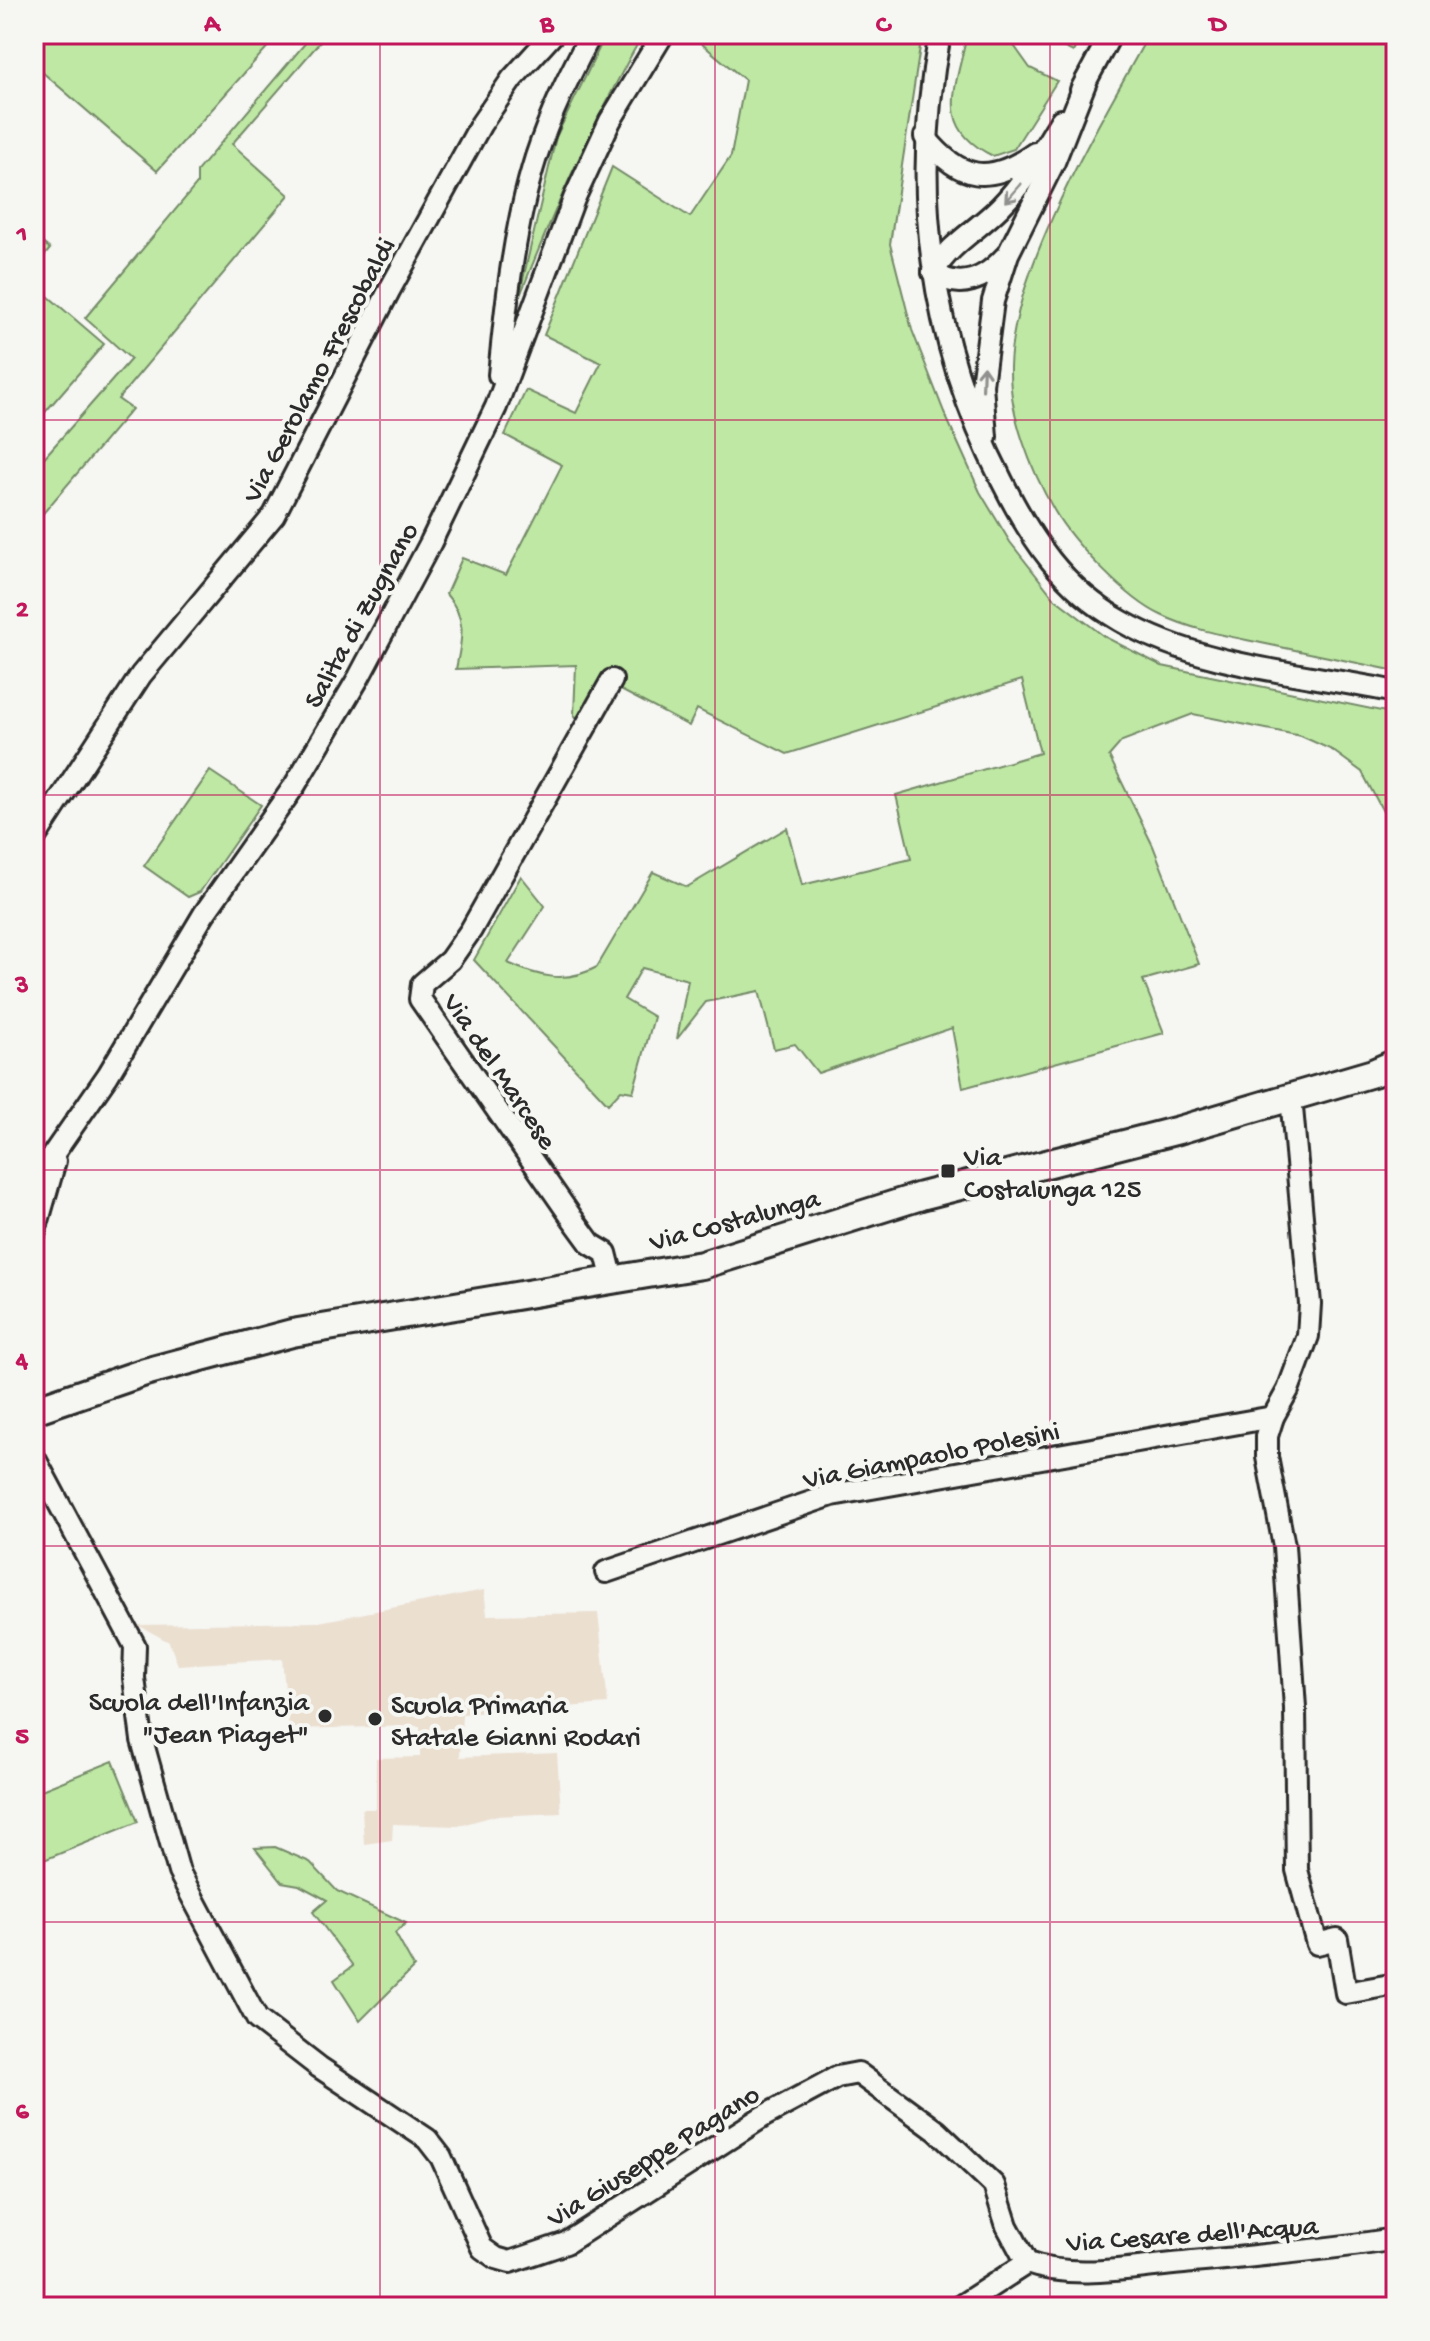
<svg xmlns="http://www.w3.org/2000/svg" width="1430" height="2341" font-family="'Gochi Hand',sans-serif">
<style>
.built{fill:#ebdfd0}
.green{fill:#bee8a4;stroke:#748a68;stroke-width:2}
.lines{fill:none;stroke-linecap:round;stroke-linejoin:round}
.minor-casing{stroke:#2b2b2b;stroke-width:26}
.tertiary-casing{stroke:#2b2b2b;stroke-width:32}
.minor{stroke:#f6f6f2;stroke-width:20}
.tertiary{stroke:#f6f6f2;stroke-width:26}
.oneway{stroke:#90908e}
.grid{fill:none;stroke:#c2185b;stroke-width:2;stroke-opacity:0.55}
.poi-dot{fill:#2b2b2b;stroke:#f6f6f2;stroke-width:3}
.labels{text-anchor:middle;stroke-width:8;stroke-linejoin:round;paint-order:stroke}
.street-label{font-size:28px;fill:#2b2b2b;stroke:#f6f6f2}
.poi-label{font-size:28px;fill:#2b2b2b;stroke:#f6f6f2;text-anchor:start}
.neatline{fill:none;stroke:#c2185b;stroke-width:3}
.grid-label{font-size:26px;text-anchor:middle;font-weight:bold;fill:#c2185b}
</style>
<rect width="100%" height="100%" fill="#f6f6f2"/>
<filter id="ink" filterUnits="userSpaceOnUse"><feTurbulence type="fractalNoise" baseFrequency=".0125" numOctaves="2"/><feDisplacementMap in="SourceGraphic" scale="16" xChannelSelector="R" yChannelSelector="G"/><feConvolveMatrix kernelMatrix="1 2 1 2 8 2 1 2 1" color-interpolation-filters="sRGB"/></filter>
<g filter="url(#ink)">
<path class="built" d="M 484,1590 L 487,1615 L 598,1613 L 608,1704 L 462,1714 L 460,1757 L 557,1753 L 561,1813 L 494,1816 L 458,1826 L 393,1824 L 392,1840 L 364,1844 L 362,1809 L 376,1809 L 376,1758 L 420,1757 L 420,1726 L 289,1729 L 282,1659 L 178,1665 L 169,1642 L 138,1625 L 319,1622 Z"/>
<g class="green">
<path d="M 34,34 L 279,34 L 157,171 L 34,65 Z"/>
<path d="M 313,34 L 327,34 L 232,144 L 289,195 L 118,399 L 132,409 L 34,524 L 34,469 L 131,359 L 85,318 L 197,184 L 197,171 Z"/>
<path d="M 606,34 L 643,34 C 594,121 554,208 518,301 L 556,137 Z"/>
<path d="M 690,34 L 922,34 L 890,244 L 912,330 L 944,412 L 980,492 L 1010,542 L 1054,598 L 1105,637 L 1162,666 L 1396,714 L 1396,836 L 1362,772 L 1332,750 L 1301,736 L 1193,714 L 1122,741 L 1109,756 L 1153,846 L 1199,964 L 1143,980 L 1164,1033 L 963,1088 L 952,1028 L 818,1073 L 795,1044 L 774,1049 L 759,991 L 706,1002 L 677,1039 L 688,980 L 642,968 L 624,999 L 654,1017 L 633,1092 L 621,1090 L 608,1104 L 474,960 L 521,876 L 545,906 L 508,963 C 538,977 566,984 597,967 L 653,872 L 687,887 L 787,828 L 802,885 L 911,859 L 896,795 L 1040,753 L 1022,680 L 787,754 L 697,709 L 689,726 L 615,687 L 581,721 L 574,715 L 576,665 L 456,669 C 462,639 468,619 446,594 L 462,558 L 506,575 L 562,465 L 505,435 L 526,390 L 576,413 L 601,363 L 544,335 L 612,167 L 690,217 L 731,156 L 745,80 Z"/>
<path d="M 967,34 L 1010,34 L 1010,40 L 1030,68 L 1057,81 L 1014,149 L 993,156 C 933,127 957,87 967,34 Z"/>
<path d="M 1054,34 L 1083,34 L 1073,52 L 1051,41 Z"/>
<path d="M 1149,34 L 1396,34 L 1396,671 C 1353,662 1309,653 1266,644 C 1229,636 1195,631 1161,615 C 1128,600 1072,542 1054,510 C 1031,470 1009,415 1010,367 C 1013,266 1100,123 1149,34 Z"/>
<path d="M 34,236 L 50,249 L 37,265 L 34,263 Z"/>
<path d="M 35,285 L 104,344 L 34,425 L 34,286 Z"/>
<path d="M 210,771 L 261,805 L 200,892 L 188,897 L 144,866 Z"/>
<path d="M 113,1761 L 138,1822 L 34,1864 L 34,1793 Z"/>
<path d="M 275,1847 L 310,1862 L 337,1891 L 406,1923 L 395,1933 L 414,1967 L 360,2021 L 334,1980 L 353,1966 L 313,1912 L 327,1900 L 299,1885 L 282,1882 L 255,1848 Z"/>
</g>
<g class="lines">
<g class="minor-casing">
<g id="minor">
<path d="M 940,34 C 910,188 930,341 1002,481 C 1031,539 1063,588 1121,621 C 1203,668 1305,673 1396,692"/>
<path d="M 1081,90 L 1111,34"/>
<path d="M 925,137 C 960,181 990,185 1035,153"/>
<path d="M 933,272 C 951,243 976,231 1000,207 C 1025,182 1042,151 1061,120"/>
<path d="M 933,272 C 960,292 985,279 1005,257"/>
<path d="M 499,375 C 506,303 514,227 536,157 C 550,114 570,74 591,34"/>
<path d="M 986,437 L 982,385 L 993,301 L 1008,254 L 1054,162 L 1086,81"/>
<path d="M 612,680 L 471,930 L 450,960 L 422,984 L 420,999 L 572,1218 L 591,1244 L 606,1253 L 613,1281"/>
<path d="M 34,839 L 141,675 L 274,515 L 389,291 L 481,124 L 512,79 L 553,34"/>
<path d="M 1291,1097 L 1310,1304 L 1308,1336 L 1288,1390 L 1273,1417 L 1267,1436 L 1267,1457 L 1284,1546 L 1295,1708 L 1297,1870 L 1317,1944 L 1337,1939 L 1346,1993 L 1396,1984"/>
<path d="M 34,1182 L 108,1075 L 204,914 L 295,785 L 359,677 L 431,542 L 496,407 L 574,199 L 610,121 L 663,34"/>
<path d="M 34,1235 L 55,1161"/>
<path d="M 34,1457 L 135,1646 L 134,1678 L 142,1740 L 179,1872 L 257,2019 L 319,2067 L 427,2139 L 441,2157 L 482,2248 L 496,2258 L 510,2262 L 566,2243 L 764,2116 L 837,2077 L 858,2073 L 937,2131 L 994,2185 L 1007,2226 L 1027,2263"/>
<path d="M 606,1572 L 832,1495 L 1273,1417"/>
<path d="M 959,2307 L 1027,2263 C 1074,2280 1135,2267 1184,2263 C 1255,2256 1325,2250 1396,2239"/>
</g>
</g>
<g class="tertiary-casing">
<path id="tertiary" d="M 34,1410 L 145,1372 L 292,1333 L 702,1265 L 921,1196 L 1179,1130 L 1373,1073 L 1396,1063"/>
</g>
<use href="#minor" class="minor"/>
<use href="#tertiary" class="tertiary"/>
</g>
<defs><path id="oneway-shaft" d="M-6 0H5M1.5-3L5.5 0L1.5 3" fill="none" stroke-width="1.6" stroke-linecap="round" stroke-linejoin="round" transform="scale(2)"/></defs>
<g class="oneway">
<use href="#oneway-shaft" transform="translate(1013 193) rotate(131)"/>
<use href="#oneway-shaft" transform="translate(983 378) rotate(-88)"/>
</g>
</g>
<path class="grid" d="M 380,34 L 380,2307M 715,34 L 715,2307M 1050,34 L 1050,2307M 34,420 L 1396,420M 34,795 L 1396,795M 34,1170 L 1396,1170M 34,1546 L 1396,1546M 34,1922 L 1396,1922"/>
<g class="poi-dot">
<rect x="940" y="1163" width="16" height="16" rx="4"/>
<circle cx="325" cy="1716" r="8"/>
<circle cx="375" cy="1719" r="8"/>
</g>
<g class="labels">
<g class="street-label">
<text transform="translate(317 369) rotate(-62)" y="10">Via Gerolamo Frescobaldi</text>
<text transform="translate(359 614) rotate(-61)" y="10">Salita di Zugnano</text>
<text transform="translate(502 1070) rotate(56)" y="10">Via del Marcese</text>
<text transform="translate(734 1218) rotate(-15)" y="10">Via Costalunga</text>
<text transform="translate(931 1453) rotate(-11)" y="10">Via Giampaolo Polesini</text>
<text transform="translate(652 2154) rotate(-32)" y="10">Via Giuseppe Pagano</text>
<text transform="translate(1192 2232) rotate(-4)" y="10">Via Cesare dell'Acqua</text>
</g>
<g class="poi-label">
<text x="964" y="1165">Via<tspan x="964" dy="32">Costalunga 125</tspan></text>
<text x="309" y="1710" text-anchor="end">Scuola dell'Infanzia<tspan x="309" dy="32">"Jean Piaget"</tspan></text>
<text x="391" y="1713">Scuola Primaria<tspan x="391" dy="32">Statale Gianni Rodari</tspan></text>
</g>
</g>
<rect width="1430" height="2341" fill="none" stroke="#f6f6f2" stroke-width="88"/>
<rect x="44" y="44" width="1342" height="2253" class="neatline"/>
<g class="grid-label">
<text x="212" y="31">A</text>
<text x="547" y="31">B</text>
<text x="883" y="31">C</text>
<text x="1218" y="31">D</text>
<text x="22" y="241">1</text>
<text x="22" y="616">2</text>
<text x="22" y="992">3</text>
<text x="22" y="1367">4</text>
<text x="22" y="1743">5</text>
<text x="22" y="2118">6</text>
</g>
</svg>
